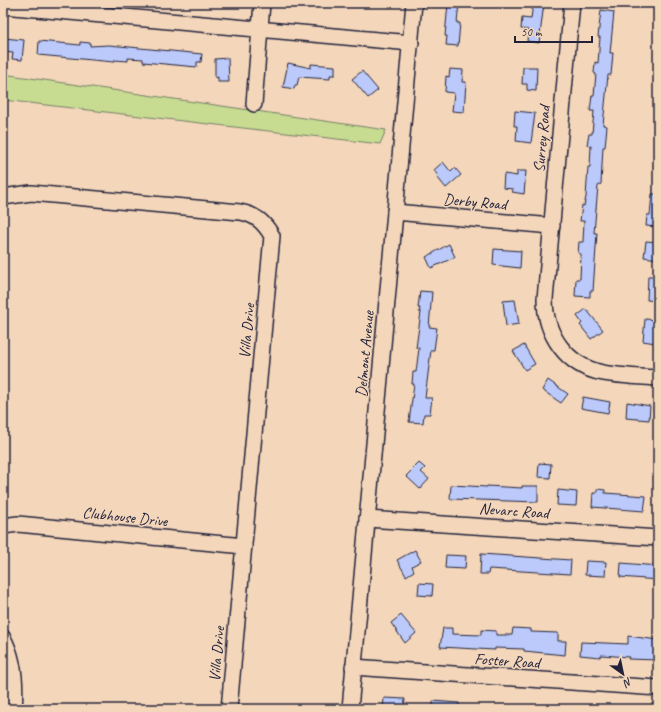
<svg xmlns="http://www.w3.org/2000/svg" width="661" height="712" font-family="Caveat,sans-serif">
<style>
.green{fill:#c7dc91;stroke:#747f66}
.building{fill:#bccafb;stroke:#22223b}
.lines{fill:none;stroke-linecap:round;stroke-linejoin:round}
.minor-casing{stroke:#22223b;stroke-width:18}
.minor{stroke:#f4d7bb;stroke-width:15}
.labels{text-anchor:middle;stroke-width:3;stroke-linejoin:round;paint-order:stroke}
.street-label{font-size:16px;fill:#22223b;stroke:#f4d7bb}
</style>
<rect width="100%" height="100%" fill="#f4d7bb"/>
<filter id="ink" filterUnits="userSpaceOnUse"><feTurbulence type="fractalNoise" baseFrequency=".025" numOctaves="2"/><feDisplacementMap in="SourceGraphic" scale="8" xChannelSelector="R" yChannelSelector="G"/><feConvolveMatrix kernelMatrix="1 2 1 2 8 2 1 2 1" color-interpolation-filters="sRGB"/></filter>
<g filter="url(#ink)">
<path class="green" d="M 3,74 L 386,130 L 380,144 L 3,100 Z"/>
<g class="building">
<path d="M 448,3 L 459,3 L 457,23 L 460,23 L 458,46 L 446,45 L 447,36 L 445,36 Z"/>
<path d="M 533,3 L 544,3 L 539,43 L 527,41 L 528,30 L 521,29 L 522,18 L 531,19 Z"/>
<path d="M 601,10 L 614,12 L 610,53 L 613,53 L 611,75 L 608,75 L 603,125 L 607,126 L 605,147 L 603,147 L 601,184 L 598,186 L 594,233 L 597,233 L 593,291 L 590,291 L 590,297 L 575,296 L 576,279 L 580,279 L 581,254 L 578,253 L 579,242 L 583,242 L 584,221 L 580,221 L 582,205 L 584,206 L 586,197 L 588,167 L 590,167 L 591,146 L 587,145 L 589,134 L 592,134 L 594,111 L 590,111 L 592,95 L 594,95 L 596,74 L 594,73 L 595,62 L 598,63 L 600,37 L 598,37 Z"/>
<path d="M 4,38 L 24,40 L 22,60 L 12,59 L 13,53 L 3,52 Z"/>
<path d="M 39,41 L 80,45 L 80,42 L 90,43 L 90,46 L 109,45 L 202,54 L 201,62 L 197,62 L 197,67 L 143,62 L 143,59 L 128,58 L 128,61 L 114,60 L 114,62 L 38,55 Z"/>
<path d="M 228,58 L 229,82 L 218,82 L 218,77 L 215,78 L 215,59 Z"/>
<path d="M 288,63 L 311,68 L 311,64 L 335,66 L 335,75 L 330,75 L 330,79 L 299,77 L 297,85 L 295,85 L 294,89 L 283,87 Z"/>
<path d="M 523,67 L 537,67 L 536,91 L 527,90 L 527,84 L 522,84 Z"/>
<path d="M 450,69 L 463,70 L 462,82 L 466,82 L 464,112 L 452,111 L 454,93 L 445,92 L 446,76 L 449,77 Z"/>
<path d="M 362,71 L 378,90 L 368,98 L 352,79 Z"/>
<path d="M 515,111 L 535,113 L 531,143 L 516,141 L 517,126 L 514,126 Z"/>
<path d="M 443,162 L 451,172 L 455,168 L 461,175 L 446,188 L 437,177 L 438,176 L 434,170 Z"/>
<path d="M 517,171 L 526,171 L 524,194 L 512,192 L 513,189 L 503,188 L 504,174 L 517,176 Z"/>
<path d="M 652,194 L 658,194 L 658,227 L 646,226 L 647,215 L 650,215 Z"/>
<path d="M 646,241 L 658,242 L 658,259 L 644,257 Z"/>
<path d="M 449,244 L 455,257 L 431,268 L 426,257 Z"/>
<path d="M 494,249 L 521,251 L 520,268 L 493,265 Z"/>
<path d="M 648,276 L 658,276 L 658,301 L 647,300 Z"/>
<path d="M 420,291 L 432,292 L 429,327 L 437,328 L 434,350 L 431,350 L 425,398 L 432,398 L 430,414 L 424,414 L 423,423 L 409,422 L 414,384 L 412,384 L 413,372 L 416,372 L 419,348 L 416,348 L 421,312 L 419,312 L 420,308 L 418,308 Z"/>
<path d="M 515,300 L 519,324 L 506,326 L 503,301 Z"/>
<path d="M 586,309 L 603,330 L 591,339 L 580,325 L 582,323 L 577,316 Z"/>
<path d="M 645,319 L 657,320 L 655,343 L 643,341 Z"/>
<path d="M 524,345 L 535,364 L 525,370 L 513,351 Z"/>
<path d="M 548,380 L 568,394 L 561,403 L 542,390 Z"/>
<path d="M 583,397 L 610,402 L 608,413 L 581,408 Z"/>
<path d="M 627,402 L 650,406 L 649,420 L 626,418 Z"/>
<path d="M 419,463 L 425,468 L 421,472 L 429,479 L 420,489 L 406,476 Z"/>
<path d="M 539,463 L 551,464 L 550,478 L 538,477 Z"/>
<path d="M 451,485 L 487,487 L 487,486 L 522,488 L 522,486 L 538,486 L 538,502 L 450,499 Z"/>
<path d="M 597,489 L 605,490 L 605,493 L 646,496 L 644,511 L 592,507 L 593,493 L 597,493 Z"/>
<path d="M 558,490 L 577,492 L 576,506 L 557,505 Z"/>
<path d="M 415,550 L 421,561 L 412,566 L 414,571 L 406,576 L 397,560 Z"/>
<path d="M 481,554 L 571,560 L 570,574 L 489,569 L 488,574 L 480,574 Z"/>
<path d="M 446,555 L 466,556 L 465,569 L 445,568 Z"/>
<path d="M 586,561 L 606,562 L 605,576 L 585,575 Z"/>
<path d="M 621,563 L 658,566 L 658,580 L 620,577 Z"/>
<path d="M 419,583 L 433,584 L 432,596 L 418,595 Z"/>
<path d="M 401,615 L 416,633 L 405,643 L 391,623 Z"/>
<path d="M 443,628 L 452,628 L 452,634 L 481,635 L 481,630 L 496,631 L 496,635 L 512,635 L 513,628 L 531,629 L 531,632 L 558,633 L 558,641 L 566,641 L 565,655 L 524,651 L 524,649 L 495,648 L 495,650 L 440,647 Z"/>
<path d="M 628,636 L 658,640 L 658,660 L 628,659 L 629,657 L 601,655 L 600,657 L 580,655 L 581,642 L 628,644 Z"/>
<path d="M 384,698 L 405,699 L 404,709 L 383,709 Z"/>
<path d="M 433,701 L 459,703 L 459,709 L 433,709 Z"/>
</g>
<g class="lines">
<g class="minor-casing">
<g id="minor">
<path d="M 572,3 L 545,299 C 545,334 566,366 603,373 C 621,376 640,377 658,378"/>
<path d="M 3,6 L 411,43"/>
<path d="M 254,104 L 262,3"/>
<path d="M 3,197 L 31,193 L 240,212 C 256,215 264,222 272,236 L 229,709"/>
<path d="M 395,212 L 552,226"/>
<path d="M 367,519 L 658,538"/>
<path d="M 3,526 L 18,524 L 244,546"/>
<path d="M 3,638 C 15,660 16,685 14,709"/>
<path d="M 353,667 L 658,688"/>
<path d="M 350,709 L 414,3"/>
</g>
</g>
<use href="#minor" class="minor"/>
</g>
</g>
<g class="labels">
<g class="street-label">
<text transform="translate(541 139) rotate(-85)" y="6">Surrey Road</text>
<text transform="translate(475 201) rotate(5)" y="6">Derby Road</text>
<text transform="translate(246 331) rotate(-85)" y="6">Villa Drive</text>
<text transform="translate(364 354) rotate(-85)" y="6">Delmont Avenue</text>
<text transform="translate(514 510) rotate(4)" y="6">Nevarc Road</text>
<text transform="translate(125 516) rotate(6)" y="6">Clubhouse Drive</text>
<text transform="translate(216 654) rotate(-85)" y="6">Villa Drive</text>
<text transform="translate(507 660) rotate(4)" y="6">Foster Road</text>
</g>
</g>
<rect width="661" height="712" fill="none" stroke="#f4d7bb" stroke-width="16"/>
<rect x="8" y="8" width="645" height="696" fill="none" stroke="#22223b" stroke-width="1.5" filter="url(#ink)"/>
<g transform="translate(623 674) rotate(147)" stroke="#f4d7bb" stroke-width="3" paint-order="stroke">
<path d="M0-3L7 15L0 10L-7 15Z" fill="#22223b"/>
<text y="-6" font-size="11" font-weight="bold" text-anchor="middle" fill="#22223b">N</text>
</g>
<path d="M515 36v6h77v-6" fill="none" stroke="#22223b" stroke-width="2"/>
<text x="521" y="36" font-size="12" fill="#22223b" stroke="#f4d7bb" stroke-width="3" paint-order="stroke">50 m</text>
</svg>
